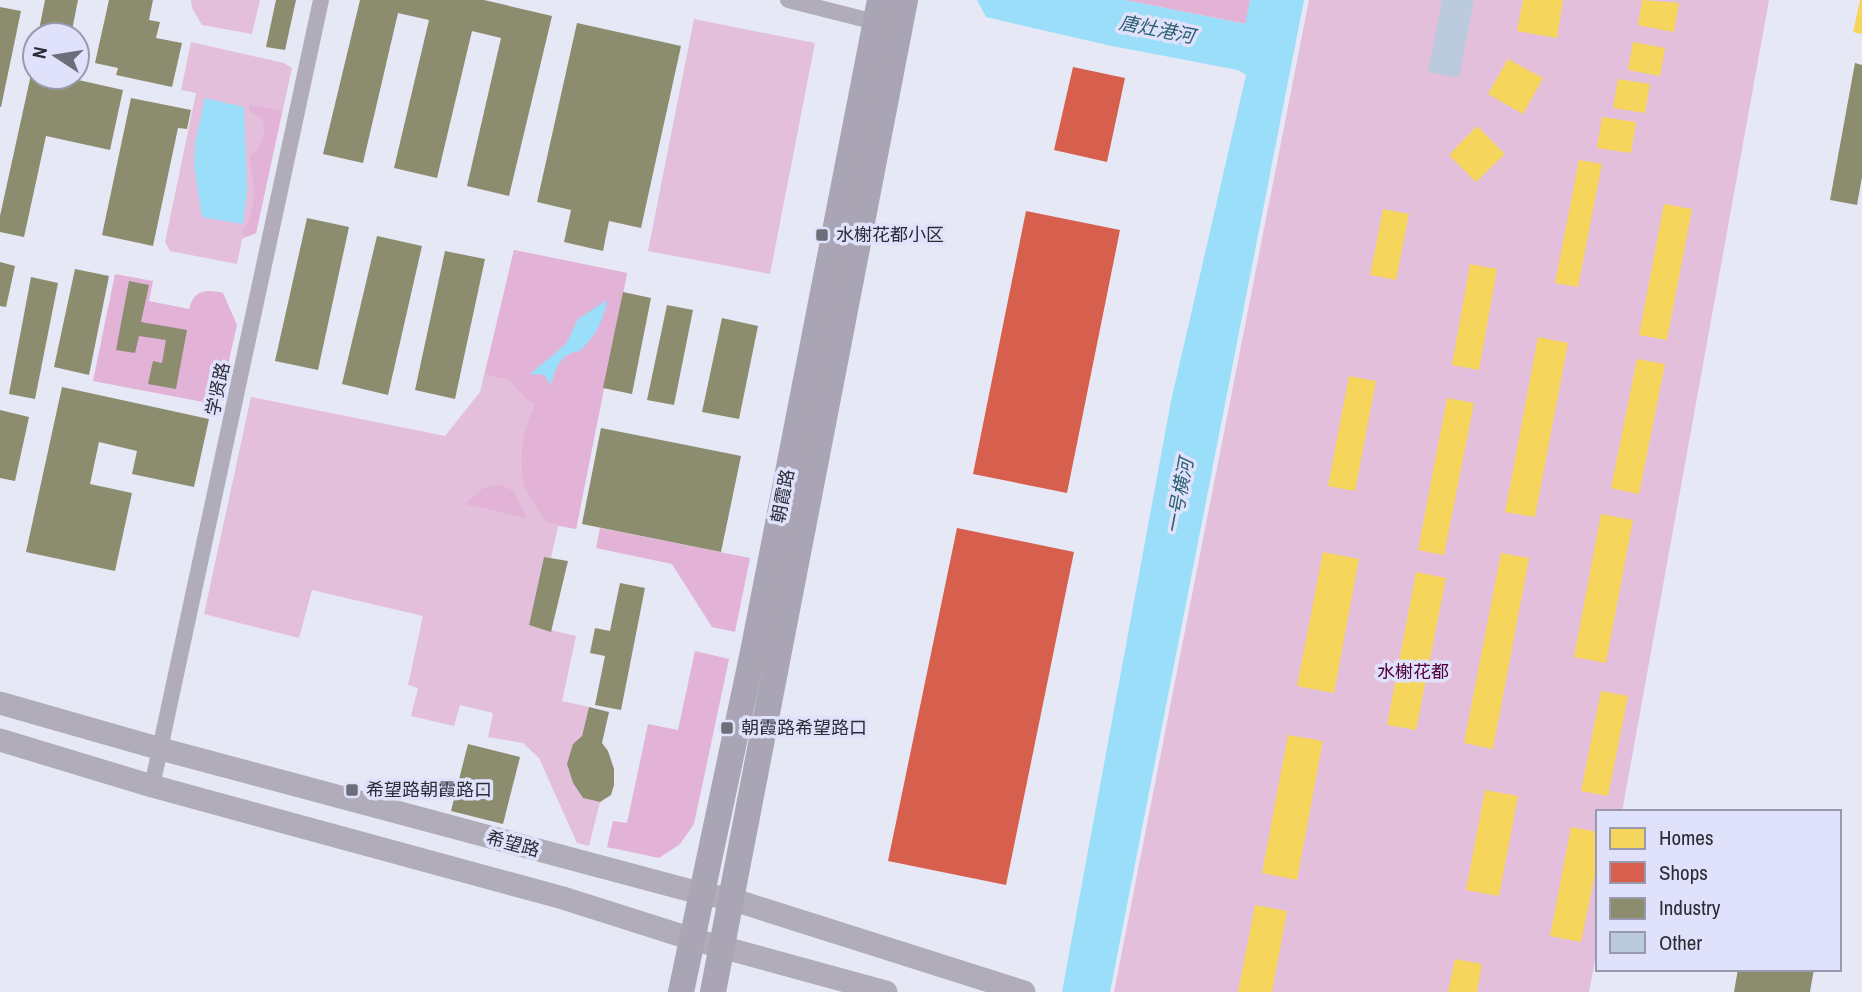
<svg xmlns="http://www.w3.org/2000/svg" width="1862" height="992" font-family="'Archivo Narrow','Noto Sans SC',sans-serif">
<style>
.green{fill:#e3bfdb}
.forest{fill:#e2b2d7;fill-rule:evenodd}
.water{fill:#9adefa}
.homes{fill:#f6d55c}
.shops{fill:#d6604d}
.industry{fill:#8c8c6e}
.building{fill:#bccade}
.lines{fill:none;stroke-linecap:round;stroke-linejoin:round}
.street{stroke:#b1acba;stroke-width:16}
.secondary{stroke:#b0acba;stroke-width:23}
.primary{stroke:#aaa5b4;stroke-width:26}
.poi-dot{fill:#6c6e79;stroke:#e0e2fc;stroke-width:2.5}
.labels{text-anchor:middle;stroke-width:7;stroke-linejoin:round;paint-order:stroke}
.poi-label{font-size:18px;fill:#2b2c35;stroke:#e0e2fc;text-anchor:start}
.street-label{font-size:18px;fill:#2b2c35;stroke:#e0e2fc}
.park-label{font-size:18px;fill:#51003b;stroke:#e0e2fc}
.water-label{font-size:19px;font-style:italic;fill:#2b6071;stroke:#e0e2fc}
</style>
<rect width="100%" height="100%" fill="#e6e8f6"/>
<g class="green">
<path d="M 191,0 L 260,0 L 252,34 L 202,25 L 192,8 Z"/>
<path d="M 1309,0 L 1769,0 L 1622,812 L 1598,812 L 1598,945 L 1589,992 L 1114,992 Z"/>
<path d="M 694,19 L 815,43 L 770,274 L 648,251 Z"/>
<path d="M 191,42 L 284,63 L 292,68 L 256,233 L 242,239 L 237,264 L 170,251 L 165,242 L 196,93 L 181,90 Z"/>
<path d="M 514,250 L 627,273 L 576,529 L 558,526 L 551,558 L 544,557 L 529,625 L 576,636 L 562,701 L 589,707 L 582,736 L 567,764 L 573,783 L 583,798 L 600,802 L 589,846 L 577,843 L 539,758 L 523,743 L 488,737 L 493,713 L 460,705 L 454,726 L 411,716 L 418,688 L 408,685 L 423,616 L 312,590 L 299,638 L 204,614 L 251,397 L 445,436 L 480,392 Z"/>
</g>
<g class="forest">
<path d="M 1125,0 L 1250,0 L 1246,24 Z"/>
<path d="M 249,104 L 282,111 L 256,233 L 246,237 L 242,232 C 259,207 254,184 249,157 L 258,149 L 265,129 L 262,118 L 249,111 Z"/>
<path d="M 514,250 L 627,273 L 576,529 L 546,522 C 540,512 530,500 526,489 C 516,459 524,431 535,403 L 526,399 L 510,380 L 485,374 ZM 606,301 L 571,352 L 558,363 L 550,384 L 544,375 L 531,374 L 567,344 L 596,307 Z"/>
<path d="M 115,274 L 153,281 L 149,301 L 189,309 C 194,290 205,289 223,293 L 237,325 L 219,405 L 93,381 Z"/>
<path d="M 499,484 L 514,491 L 526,518 L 465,504 L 483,488 Z"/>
<path d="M 600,528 L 750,558 L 735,632 L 712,627 L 672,564 L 596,548 Z"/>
<path d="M 695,651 L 729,659 L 694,824 L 680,844 L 659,858 L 607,847 L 613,821 L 627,823 L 648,724 L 678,730 Z"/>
</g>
<g class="water">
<path d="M 977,0 L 1125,0 L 1245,24 L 1250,0 L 1304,0 L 1110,992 L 1062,992 L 1171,401 L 1246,75 L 1238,70 L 1107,45 L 986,17 Z"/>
<path d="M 205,98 L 244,107 L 247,190 L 243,224 L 202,217 L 194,166 L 195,144 Z"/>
<path d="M 607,300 C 604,321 595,336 580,351 C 560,353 556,368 551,385 L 544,375 L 530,374 L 566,344 L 578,319 Z"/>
</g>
<g class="homes">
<path d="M 1523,0 L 1563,0 L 1557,38 L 1517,31 Z"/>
<path d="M 1642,0 L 1679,3 L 1674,32 L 1638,25 Z"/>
<path d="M 1860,0 L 1862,0 L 1862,34 L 1853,32 Z"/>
<path d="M 1633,42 L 1665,48 L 1660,76 L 1628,70 Z"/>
<path d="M 1508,59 L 1543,78 L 1523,114 L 1488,94 Z"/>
<path d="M 1618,79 L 1650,84 L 1645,113 L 1613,108 Z"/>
<path d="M 1602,117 L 1636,122 L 1631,153 L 1597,148 Z"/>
<path d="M 1477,126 L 1505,154 L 1476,182 L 1449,155 Z"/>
<path d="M 1579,160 L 1602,164 L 1578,287 L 1555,283 Z"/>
<path d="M 1664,204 L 1692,209 L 1667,340 L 1639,335 Z"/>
<path d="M 1383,209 L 1409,214 L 1396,280 L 1370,275 Z"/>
<path d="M 1470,264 L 1497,269 L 1479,370 L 1452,365 Z"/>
<path d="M 1538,337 L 1568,343 L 1535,517 L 1505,512 Z"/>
<path d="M 1637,359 L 1665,364 L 1639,494 L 1611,488 Z"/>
<path d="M 1349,376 L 1376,381 L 1355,491 L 1328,486 Z"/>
<path d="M 1447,398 L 1474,403 L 1444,555 L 1418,550 Z"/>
<path d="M 1601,514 L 1633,520 L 1606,663 L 1574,657 Z"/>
<path d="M 1323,552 L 1359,559 L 1334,693 L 1297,686 Z"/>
<path d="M 1501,553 L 1529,558 L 1493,749 L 1464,743 Z"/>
<path d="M 1416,572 L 1446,578 L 1416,730 L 1387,725 Z"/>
<path d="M 1601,691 L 1628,696 L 1608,796 L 1581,791 Z"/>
<path d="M 1288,735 L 1323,741 L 1297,880 L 1262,873 Z"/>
<path d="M 1485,790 L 1518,796 L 1499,896 L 1466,890 Z"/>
<path d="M 1571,827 L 1598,832 L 1598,859 L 1581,942 L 1550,936 Z"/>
<path d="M 1255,905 L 1287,911 L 1272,992 L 1238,992 Z"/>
<path d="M 1455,959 L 1482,964 L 1477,992 L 1448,992 Z"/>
</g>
<g class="shops">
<path d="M 1073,67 L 1125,78 L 1107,162 L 1054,150 Z"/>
<path d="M 1026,211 L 1120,230 L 1067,493 L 973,474 Z"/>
<path d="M 957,528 L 1074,552 L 1006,885 L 888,861 Z"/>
</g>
<g class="industry">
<path d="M 45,0 L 78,0 L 71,35 L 38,35 Z"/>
<path d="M 109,0 L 153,0 L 149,20 L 160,22 L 156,38 L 182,43 L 172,87 L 116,75 L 118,68 L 95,63 Z"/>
<path d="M 276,0 L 296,0 L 285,50 L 266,47 Z"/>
<path d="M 360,0 L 484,0 L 552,16 L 509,196 L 467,186 L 501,38 L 472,31 L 437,178 L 394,168 L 429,20 L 398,13 L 363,163 L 323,154 Z"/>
<path d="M 0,7 L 21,11 L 1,107 L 0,107 Z"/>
<path d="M 577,23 L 681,46 L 641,228 L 609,221 L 603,251 L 564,242 L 571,210 L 537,202 Z"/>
<path d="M 1855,63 L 1862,65 L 1862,177 L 1857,205 L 1830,200 Z"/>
<path d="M 32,70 L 35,70 L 35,77 L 65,77 L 123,90 L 110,150 L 46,136 L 24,237 L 0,232 L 0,216 Z"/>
<path d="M 131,98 L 191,110 L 187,129 L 178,128 L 153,246 L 102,235 Z"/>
<path d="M 307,218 L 349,227 L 318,370 L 275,361 Z"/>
<path d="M 377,236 L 422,246 L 388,395 L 342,384 Z"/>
<path d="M 445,251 L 485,259 L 455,399 L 415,390 Z"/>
<path d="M 0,262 L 15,266 L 6,307 L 0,306 Z"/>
<path d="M 75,269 L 109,276 L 89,375 L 54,367 Z"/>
<path d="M 31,277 L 58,283 L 35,399 L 9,394 Z"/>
<path d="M 129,281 L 149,285 L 141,322 L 187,330 L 176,389 L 148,384 L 153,361 L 162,363 L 166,340 L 139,336 L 135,353 L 116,350 Z"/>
<path d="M 623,292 L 651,298 L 632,394 L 603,388 Z"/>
<path d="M 667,305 L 693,310 L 674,405 L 647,400 Z"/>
<path d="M 722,318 L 758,326 L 739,419 L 702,412 Z"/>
<path d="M 62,387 L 209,419 L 194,487 L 132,474 L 137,451 L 99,442 L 90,484 L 132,493 L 115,571 L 26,552 Z"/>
<path d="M 0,410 L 29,417 L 15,481 L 0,478 Z"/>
<path d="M 601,428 L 741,456 L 721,552 L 582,524 Z"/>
<path d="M 544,557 L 568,561 L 551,632 L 529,625 Z"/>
<path d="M 620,583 L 645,588 L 621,710 L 595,705 L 605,656 L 590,653 L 595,628 L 610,631 Z"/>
<path d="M 589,707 L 609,712 L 602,743 L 608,751 L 614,769 L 614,785 L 611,795 L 600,802 L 583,798 L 573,783 L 567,764 L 573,744 L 582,736 Z"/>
<path d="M 468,744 L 520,757 L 503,824 L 451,811 Z"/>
<path d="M 1738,969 L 1814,969 L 1810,992 L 1734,992 Z"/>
</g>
<path class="building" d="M 1442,0 L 1474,0 L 1459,78 L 1428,72 Z"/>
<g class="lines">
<g class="street">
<path d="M 788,0 L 883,24"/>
<path d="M 152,786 L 321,0"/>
</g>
<g class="secondary">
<path d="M 0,703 L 161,749 L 703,894 L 731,899 L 1024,992"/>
<path d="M 0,740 L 152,786 L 563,898 L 692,939 L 886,992"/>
</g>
<g class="primary">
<path d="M 681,992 L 753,652 L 880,0"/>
<path d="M 713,992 L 905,0"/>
</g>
</g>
<g class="poi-dot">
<rect x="815" y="228" width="14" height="14" rx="3.5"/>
<rect x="720" y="721" width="14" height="14" rx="3.5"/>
<rect x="345" y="783" width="14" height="14" rx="3.5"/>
</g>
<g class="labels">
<g class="poi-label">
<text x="836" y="241">水榭花都小区</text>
<text x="741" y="734">朝霞路希望路口</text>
<text x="366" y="796">希望路朝霞路口</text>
</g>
<g class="street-label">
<text transform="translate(218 389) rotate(-78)" y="6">学贤路</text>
<text transform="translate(783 496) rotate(-79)" y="6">朝霞路</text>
<text transform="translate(513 844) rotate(15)" y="6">希望路</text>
</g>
<g class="park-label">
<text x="1413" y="678">水榭花都</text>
</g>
<g class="water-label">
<text transform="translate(1157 29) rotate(11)" y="7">唐灶港河</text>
<text transform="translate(1179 496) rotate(-79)" y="7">一号横河</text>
</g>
</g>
<rect x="1596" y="810" width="245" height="161" fill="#e0e2fc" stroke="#9899ac" stroke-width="2"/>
<rect x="1610" y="828" width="35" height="21" fill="#f6d55c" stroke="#9899ac" stroke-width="2"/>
<text x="1659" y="845" font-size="21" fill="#2b2c35">Homes</text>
<rect x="1610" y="862" width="35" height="21" fill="#d6604d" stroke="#9899ac" stroke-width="2"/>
<text x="1659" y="880" font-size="21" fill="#2b2c35">Shops</text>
<rect x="1610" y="898" width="35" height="21" fill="#8c8c6e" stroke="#9899ac" stroke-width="2"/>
<text x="1659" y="915" font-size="21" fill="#2b2c35">Industry</text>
<rect x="1610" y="932" width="35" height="21" fill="#bccade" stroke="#9899ac" stroke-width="2"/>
<text x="1659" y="950" font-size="21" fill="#2b2c35">Other</text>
<g transform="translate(56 56) rotate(282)"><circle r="33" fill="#e0e2fc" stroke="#9899ac" stroke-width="2"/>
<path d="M0-5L12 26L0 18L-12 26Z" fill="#6c6e79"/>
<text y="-10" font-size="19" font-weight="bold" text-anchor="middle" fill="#2b2c35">N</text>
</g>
</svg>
